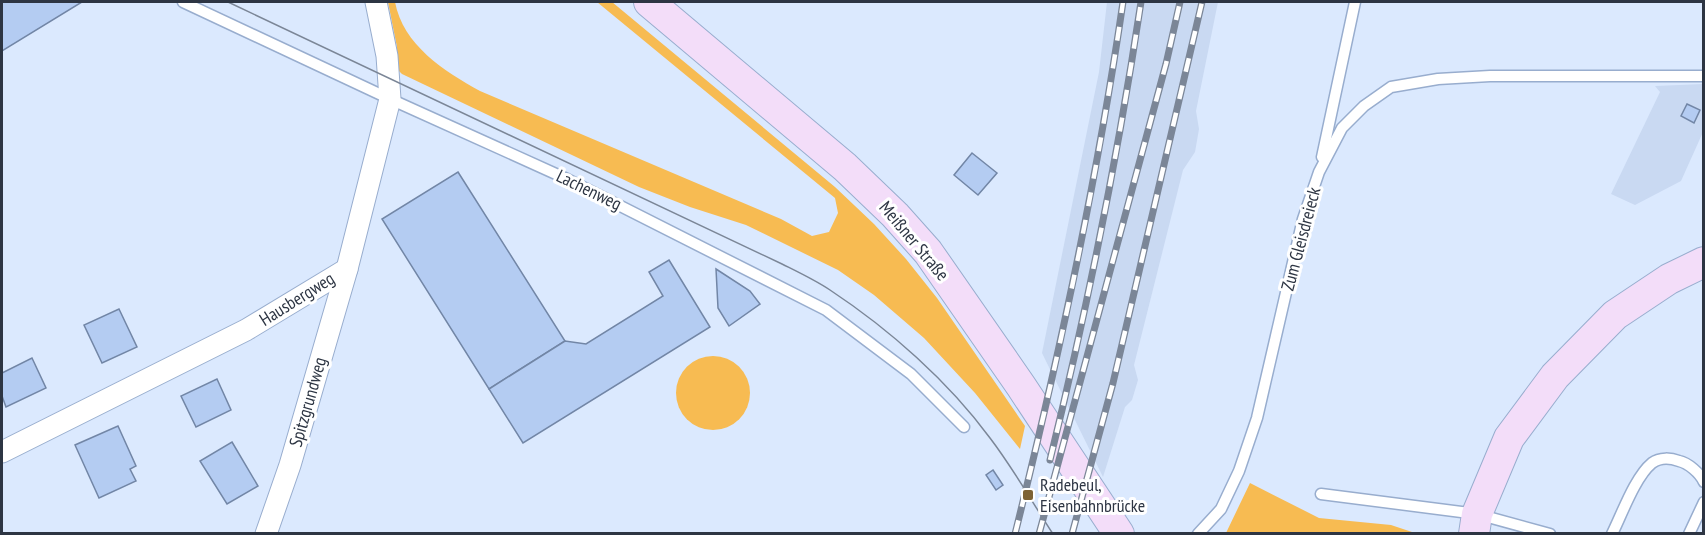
<svg xmlns="http://www.w3.org/2000/svg" width="1705" height="535" font-family="'PT Sans Narrow',sans-serif">
<style>
.built{fill:#c9d9f2}
.green{fill:#f7bb52}
.building{fill:#b4ccf2;stroke:#7286a6;stroke-width:1.5}
.lines{fill:none;stroke-linecap:round;stroke-linejoin:round}
.lane-casing{stroke:#98adce;stroke-width:13}
.street-casing{stroke:#98adce;stroke-width:23}
.secondary-casing{stroke:#98adce;stroke-width:32}
.lane{stroke:#fff;stroke-width:10}
.street{stroke:#fff;stroke-width:21}
.secondary{stroke:#f3ddf9;stroke-width:30}
.tram{stroke:#7b8697;stroke-width:1.5}
.rail-casing{stroke:#7b8697;stroke-width:7}
.rail{stroke:#fff;stroke-width:4.5;stroke-dasharray:14;stroke-linecap:butt}
.poi-dot{fill:#7d6234;stroke:#fff;stroke-width:2}
.labels{text-anchor:middle;stroke-width:6;stroke-linejoin:round;paint-order:stroke}
.street-label{font-size:18px;fill:#2d3543;stroke:#fff}
.poi-label{font-size:18px;fill:#2d3543;stroke:#fff;text-anchor:start}
</style>
<rect width="100%" height="100%" fill="#dbe9fe"/>
<g class="built">
<path d="M 1107,2 L 1218,2 L 1196,111 L 1199,129 L 1195,152 L 1183,170 L 1134,365 L 1138,380 L 1132,400 L 1125,407 L 1103,477 L 1042,353 L 1099,72 Z"/>
<path d="M 1703,84 L 1703,132 L 1681,181 L 1635,205 L 1611,194 L 1660,92 L 1655,86 Z"/>
</g>
<g class="green">
<path d="M 388,2 L 395,2 C 403,45 444,71 480,91 L 781,219 L 812,236 L 829,232 L 838,213 L 835,198 L 597,2 L 612,2 L 835,187 L 874,224 L 906,259 L 937,298 L 1025,426 L 1020,449 L 975,393 L 924,338 L 874,295 L 838,270 L 746,225 L 690,207 L 639,187 L 402,74 L 397,69 L 397,47 Z"/>
<circle cx="713" cy="393" r="37"/>
<path d="M 1250,483 L 1319,518 L 1391,525 L 1415,533 L 1226,533 Z"/>
</g>
<g class="building">
<path d="M 2,2 L 82,2 L 2,51 Z"/>
<path d="M 1687,104 L 1700,110 L 1694,123 L 1681,116 Z"/>
<path d="M 972,153 L 997,173 L 978,195 L 954,175 Z"/>
<path d="M 458,172 L 565,341 L 489,389 L 382,219 Z"/>
<path d="M 669,260 L 710,327 L 523,443 L 489,389 L 565,341 L 586,344 L 663,296 L 649,272 Z"/>
<path d="M 716,269 L 750,291 L 760,304 L 729,326 L 718,308 Z"/>
<path d="M 119,309 L 137,347 L 102,363 L 84,325 Z"/>
<path d="M 32,358 L 46,388 L 6,407 L 2,396 L 2,373 Z"/>
<path d="M 217,379 L 231,410 L 196,427 L 181,396 Z"/>
<path d="M 118,426 L 136,466 L 130,469 L 136,481 L 99,498 L 75,445 Z"/>
<path d="M 232,442 L 258,486 L 227,504 L 200,461 Z"/>
<path d="M 993,470 L 1003,485 L 996,490 L 986,475 Z"/>
</g>
<g class="lines">
<g class="lane-casing">
<g id="lane">
<path d="M 183,2 L 390,99 L 567,179 L 826,310 L 911,374 L 964,427"/>
<path d="M 1322,157 L 1355,2"/>
<path d="M 1321,494 L 1477,514 L 1550,534"/>
<path d="M 1198,534 L 1221,509 L 1239,471 L 1257,418 L 1303,219 L 1319,172 L 1342,128 L 1364,106 L 1391,87 L 1438,79 L 1490,76 L 1704,76"/>
<path d="M 1612,534 C 1622,514 1635,477 1652,463 C 1660,457 1671,458 1679,461 C 1688,463 1700,473 1704,482"/>
<path d="M 1689,534 L 1704,502"/>
</g>
</g>
<g class="street-casing">
<g id="street">
<path d="M 2,452 L 246,330 L 347,269"/>
<path d="M 266,534 L 290,465 L 347,269 L 390,99 L 387,56 L 376,2"/>
</g>
</g>
<g class="secondary-casing">
<g id="secondary">
<path d="M 649,2 L 845,167 L 895,215 L 928,252 L 1021,386 L 1119,534"/>
<path d="M 1474,534 L 1477,514 L 1509,438 L 1555,376 L 1615,315 L 1669,279 L 1704,262"/>
</g>
</g>
<use href="#lane" class="lane"/>
<use href="#street" class="street"/>
<use href="#secondary" class="secondary"/>
<path class="tram" d="M 228,2 L 782,264 C 798,272 815,280 830,290 C 889,329 948,381 990,438 C 1013,468 1032,502 1053,534"/>
<g class="rail-casing">
<g id="rail">
<path d="M 1050,460 C 1087,309 1118,156 1141,2"/>
<path d="M 1015,534 C 1059,357 1097,181 1123,2"/>
<path d="M 1039,534 L 1166,64 L 1180,2"/>
<path d="M 1072,534 L 1113,383 L 1202,2"/>
</g>
</g>
<use href="#rail" class="rail"/>
</g>
<rect class="poi-dot" x="1022" y="489" width="12" height="12" rx="3"/>
<g class="labels">
<g class="street-label">
<text transform="translate(589 190) rotate(26)" y="6">Lachenweg</text>
<text transform="translate(1301 239) rotate(-75)" y="6">Zum Gleisdreieck</text>
<text transform="translate(914 241) rotate(50)" y="6">Meißner Straße</text>
<text transform="translate(297 299) rotate(-32)" y="6">Hausbergweg</text>
<text transform="translate(308 402) rotate(-74)" y="6">Spitzgrundweg</text>
</g>
<g class="poi-label">
<text x="1040" y="491">Radebeul,<tspan x="1040" dy="21">Eisenbahnbrücke</tspan></text>
</g>
</g>
<rect width="1705" height="535" fill="none" stroke="#2d3543" stroke-width="6"/>
</svg>
